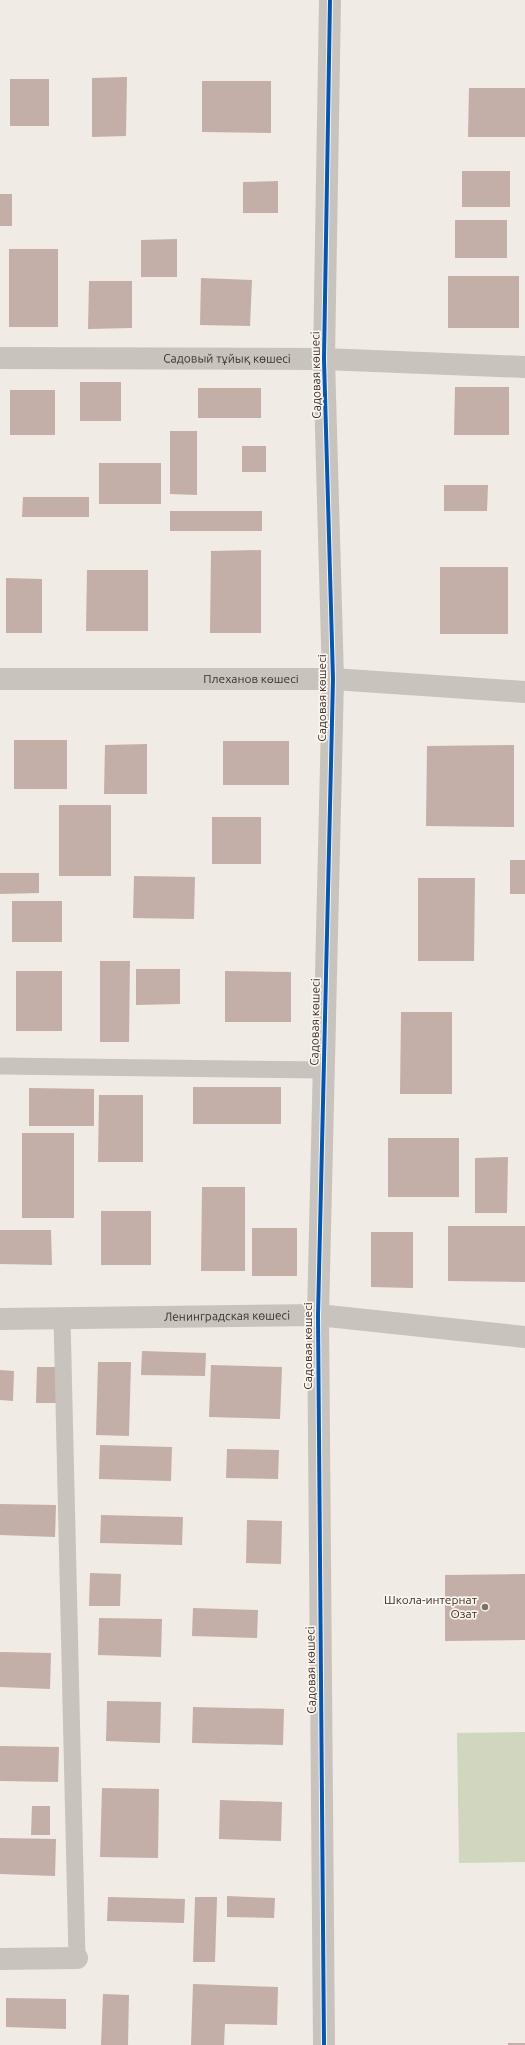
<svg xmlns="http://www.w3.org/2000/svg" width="525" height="2045" font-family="Ubuntu,sans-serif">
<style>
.green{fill:#d1d6bf}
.building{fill:#c3afa7}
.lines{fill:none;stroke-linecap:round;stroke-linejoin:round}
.lane{stroke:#c9c3be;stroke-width:17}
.street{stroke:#c9c3be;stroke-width:22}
.cycleway-casing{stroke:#fbf5ee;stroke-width:6}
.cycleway{stroke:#0057b8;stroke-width:4}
.poi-dot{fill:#7a716c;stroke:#fbf5ee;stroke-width:1.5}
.labels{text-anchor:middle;stroke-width:3.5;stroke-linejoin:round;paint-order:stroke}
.street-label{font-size:12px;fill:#3b302b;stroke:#fbf5ee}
.poi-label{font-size:12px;fill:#3b302b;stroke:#fbf5ee;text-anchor:end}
</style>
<rect width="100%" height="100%" fill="#f0ebe5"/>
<path class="green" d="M 525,1732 L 525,1862 L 459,1863 L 457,1733 Z"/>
<g class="building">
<path d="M 127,77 L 126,136 L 92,137 L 92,78 Z"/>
<rect x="10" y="79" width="39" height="47"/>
<path d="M 202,81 L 271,81 L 271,133 L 202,132 Z"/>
<path d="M 469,88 L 525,88 L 525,137 L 468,137 Z"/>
<rect x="462" y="171" width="48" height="36"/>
<path d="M 278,181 L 278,213 L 243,213 L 243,182 Z"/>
<rect x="0" y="194" width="12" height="32"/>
<rect x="455" y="220" width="52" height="38"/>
<path d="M 177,239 L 177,277 L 141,277 L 141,240 Z"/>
<rect x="9" y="249" width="49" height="78"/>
<rect x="448" y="276" width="71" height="52"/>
<path d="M 201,278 L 252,280 L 250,326 L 200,325 Z"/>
<path d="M 89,281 L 132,281 L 132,328 L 88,329 Z"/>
<rect x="80" y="382" width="41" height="39"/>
<path d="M 455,387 L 509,387 L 509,435 L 454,435 Z"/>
<rect x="198" y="388" width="63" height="30"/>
<rect x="10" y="390" width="45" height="45"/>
<path d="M 170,431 L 197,431 L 197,495 L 170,494 Z"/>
<rect x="242" y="446" width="24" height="26"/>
<rect x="99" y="463" width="62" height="41"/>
<path d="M 444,485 L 488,485 L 487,511 L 444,511 Z"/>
<path d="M 23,497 L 89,497 L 89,517 L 22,517 Z"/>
<rect x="170" y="511" width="92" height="20"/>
<path d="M 261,550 L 261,633 L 210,633 L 211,551 Z"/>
<rect x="440" y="567" width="68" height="67"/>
<path d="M 87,570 L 148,570 L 148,631 L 86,631 Z"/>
<path d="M 6,578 L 42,579 L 42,633 L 6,633 Z"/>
<rect x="14" y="740" width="53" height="49"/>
<rect x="223" y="741" width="66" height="44"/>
<path d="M 147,744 L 147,794 L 104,794 L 105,745 Z"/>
<path d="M 514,745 L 514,827 L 426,826 L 427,746 Z"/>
<rect x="59" y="805" width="52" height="71"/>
<rect x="212" y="817" width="49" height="47"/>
<rect x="510" y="860" width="15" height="34"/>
<path d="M 0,873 L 39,873 L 39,893 L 0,894 Z"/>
<path d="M 134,876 L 195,877 L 194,919 L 133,918 Z"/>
<path d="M 418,878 L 475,878 L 474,961 L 418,961 Z"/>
<rect x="12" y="901" width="50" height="41"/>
<path d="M 100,961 L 130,961 L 129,1042 L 100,1042 Z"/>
<path d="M 136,969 L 180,969 L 180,1004 L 136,1005 Z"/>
<rect x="16" y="971" width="46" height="60"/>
<path d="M 225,971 L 291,972 L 291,1022 L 225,1022 Z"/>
<path d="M 401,1012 L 452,1012 L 452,1094 L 400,1094 Z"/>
<rect x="193" y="1087" width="88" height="37"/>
<path d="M 29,1088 L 94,1089 L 94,1126 L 29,1126 Z"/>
<path d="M 99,1095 L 143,1095 L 143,1162 L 98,1162 Z"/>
<rect x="22" y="1133" width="52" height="85"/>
<rect x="388" y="1138" width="71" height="59"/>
<path d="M 508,1157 L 507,1213 L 475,1213 L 475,1158 Z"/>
<path d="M 202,1187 L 245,1187 L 245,1271 L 201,1271 Z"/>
<rect x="101" y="1211" width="50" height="54"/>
<path d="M 448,1226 L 525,1226 L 525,1282 L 448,1281 Z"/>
<rect x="252" y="1228" width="45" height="48"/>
<path d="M 0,1230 L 51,1230 L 52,1265 L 0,1264 Z"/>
<path d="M 371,1232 L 413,1232 L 413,1288 L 371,1287 Z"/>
<path d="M 142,1351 L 206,1353 L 205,1376 L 141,1375 Z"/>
<path d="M 98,1362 L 131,1362 L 129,1436 L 96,1435 Z"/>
<path d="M 211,1365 L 282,1367 L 280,1419 L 209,1417 Z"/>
<path d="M 37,1367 L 58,1367 L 57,1403 L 36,1403 Z"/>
<path d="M 0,1370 L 14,1371 L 13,1401 L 0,1400 Z"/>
<path d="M 100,1445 L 172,1447 L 171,1481 L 99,1479 Z"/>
<path d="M 227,1449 L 279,1450 L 278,1479 L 226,1478 Z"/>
<path d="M 0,1504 L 56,1505 L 55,1537 L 0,1535 Z"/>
<path d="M 101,1515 L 183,1517 L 182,1545 L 100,1543 Z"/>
<path d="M 247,1520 L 282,1521 L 281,1564 L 246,1563 Z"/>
<path d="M 90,1573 L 121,1574 L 120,1606 L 89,1606 Z"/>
<path d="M 525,1574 L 525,1640 L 445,1641 L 445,1575 Z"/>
<path d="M 193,1608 L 258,1610 L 257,1638 L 192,1636 Z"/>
<path d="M 99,1618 L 162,1619 L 161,1657 L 98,1655 Z"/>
<path d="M 0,1652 L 51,1653 L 50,1689 L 0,1687 Z"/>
<path d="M 107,1701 L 161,1702 L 160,1743 L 106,1741 Z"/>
<path d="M 193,1707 L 284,1709 L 283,1745 L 192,1743 Z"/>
<path d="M 0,1746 L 59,1747 L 58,1782 L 0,1781 Z"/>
<path d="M 102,1788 L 159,1789 L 158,1858 L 100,1857 Z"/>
<path d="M 220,1800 L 282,1802 L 281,1841 L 219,1839 Z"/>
<path d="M 32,1806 L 50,1806 L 50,1835 L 31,1835 Z"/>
<path d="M 0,1838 L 56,1839 L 55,1876 L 0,1874 Z"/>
<path d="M 227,1896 L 275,1898 L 274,1918 L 227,1917 Z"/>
<path d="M 108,1897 L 185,1899 L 184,1923 L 107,1921 Z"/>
<path d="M 195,1897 L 217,1897 L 215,1962 L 193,1962 Z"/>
<path d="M 193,1984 L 278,1987 L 277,2025 L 225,2024 L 224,2045 L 191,2045 Z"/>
<path d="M 103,1994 L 129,1995 L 128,2045 L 101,2045 Z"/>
<path d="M 6,1998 L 66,1999 L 66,2029 L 6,2027 Z"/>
<rect x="508" y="2043" width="17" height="2"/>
</g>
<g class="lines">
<g class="lane">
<path d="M 0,1066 L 324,1070"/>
<path d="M 62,1318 L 77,1958"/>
</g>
<g class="street">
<path id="s1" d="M 0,358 L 324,359 L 525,367"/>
<path id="s2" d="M 0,679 L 333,679 L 525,692"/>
<path id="s3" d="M 0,1319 L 318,1315 L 525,1337"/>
<path d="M 0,1959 L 77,1958"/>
<path d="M 324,2045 L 318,1315 L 333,679 L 324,359 L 330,0"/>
</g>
<g class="cycleway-casing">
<path id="cycleway" d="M 324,2045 L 318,1315 L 333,679 L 324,359 L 330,0"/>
</g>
<use href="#cycleway" class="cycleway"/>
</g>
<circle class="poi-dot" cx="485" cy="1607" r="4"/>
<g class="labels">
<g class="street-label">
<text dy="4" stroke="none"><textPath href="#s1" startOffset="227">Садовый тұйық көшесі</textPath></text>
<text transform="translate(316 375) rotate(-91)" y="4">Садовая көшесі</text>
<text dy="4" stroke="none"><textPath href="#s2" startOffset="251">Плеханов көшесі</textPath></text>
<text transform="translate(322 698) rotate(-90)" y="4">Садовая көшесі</text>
<text transform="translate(315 1022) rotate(-89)" y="4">Садовая көшесі</text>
<text dy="4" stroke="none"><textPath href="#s3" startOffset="227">Ленинградская көшесі</textPath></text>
<text transform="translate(308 1346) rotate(-90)" y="4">Садовая көшесі</text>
<text transform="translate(311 1670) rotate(-91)" y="4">Садовая көшесі</text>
</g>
<g class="poi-label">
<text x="477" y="1604">Школа-интернат<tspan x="477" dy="14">Озат</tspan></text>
</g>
</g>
</svg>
